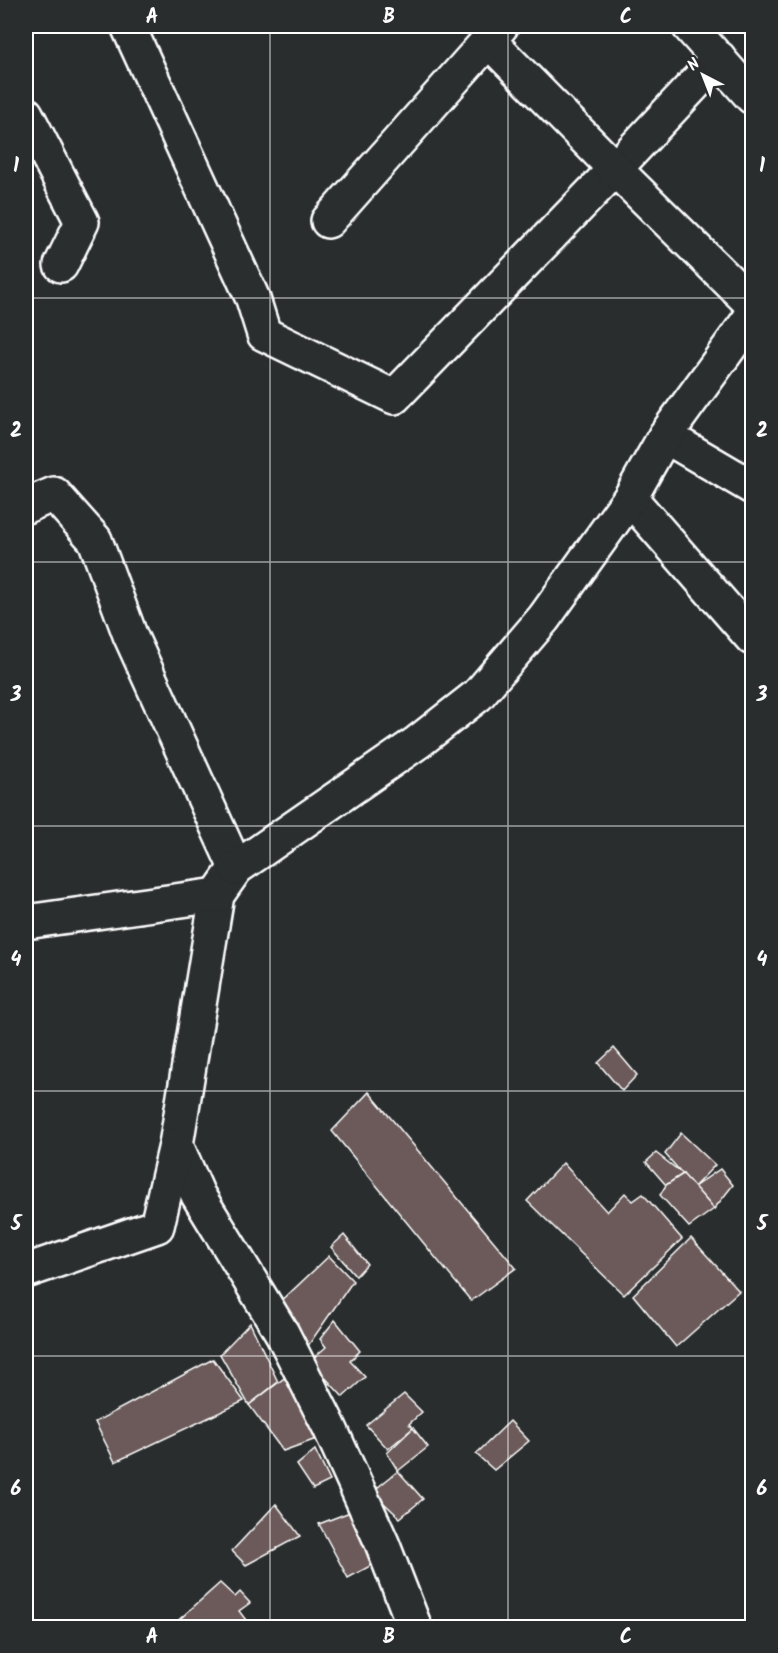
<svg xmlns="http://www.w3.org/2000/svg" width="778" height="1653" font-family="Kalam,sans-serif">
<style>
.building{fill:#6c5a5a;stroke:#fff;stroke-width:1.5}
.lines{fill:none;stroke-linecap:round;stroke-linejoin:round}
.minor-casing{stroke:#fff;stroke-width:38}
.minor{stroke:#2a2d2e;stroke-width:33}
.grid{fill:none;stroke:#fff;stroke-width:1.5;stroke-opacity:0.55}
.neatline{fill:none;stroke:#fff;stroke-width:2}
.grid-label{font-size:20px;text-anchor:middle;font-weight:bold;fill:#fff}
</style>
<rect width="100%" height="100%" fill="#2a2d2e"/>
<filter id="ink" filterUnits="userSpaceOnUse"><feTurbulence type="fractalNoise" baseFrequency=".0167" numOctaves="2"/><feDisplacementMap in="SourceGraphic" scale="12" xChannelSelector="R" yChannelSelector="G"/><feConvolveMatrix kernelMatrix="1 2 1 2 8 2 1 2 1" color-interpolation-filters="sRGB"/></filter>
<g filter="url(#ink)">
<g class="building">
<path d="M 614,1048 L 637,1075 L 622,1091 L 598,1063 Z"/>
<path d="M 369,1092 L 516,1268 L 471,1301 L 332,1131 Z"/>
<path d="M 681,1133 L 715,1165 L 694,1187 L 665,1154 Z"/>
<path d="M 656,1153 L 683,1174 L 666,1185 L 646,1162 Z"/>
<path d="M 563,1163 L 607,1212 L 625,1193 L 633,1201 L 643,1194 L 682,1239 L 624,1295 L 527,1201 Z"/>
<path d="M 720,1169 L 733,1185 L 714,1209 L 694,1187 Z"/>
<path d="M 683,1174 L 714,1209 L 689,1227 L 660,1195 L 666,1185 Z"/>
<path d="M 344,1235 L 367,1264 L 356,1276 L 331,1247 Z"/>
<path d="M 691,1238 L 739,1291 L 676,1347 L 633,1295 Z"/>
<path d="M 329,1256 L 353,1281 L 303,1353 L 275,1307 Z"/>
<path d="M 335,1320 L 360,1351 L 350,1361 L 365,1377 L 343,1397 L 310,1361 L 326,1347 L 320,1339 Z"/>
<path d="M 250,1323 L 278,1382 L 249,1405 L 220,1354 Z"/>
<path d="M 213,1359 L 244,1401 L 115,1462 L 95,1422 Z"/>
<path d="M 287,1376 L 319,1438 L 283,1451 L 249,1405 Z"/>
<path d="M 404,1394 L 422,1412 L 409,1424 L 413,1428 L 388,1449 L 366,1425 Z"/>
<path d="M 510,1421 L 529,1441 L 494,1470 L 476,1454 Z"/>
<path d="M 413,1428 L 428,1447 L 398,1471 L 387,1453 Z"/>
<path d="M 315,1450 L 330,1481 L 313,1489 L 297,1465 Z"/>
<path d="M 398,1471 L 423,1499 L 400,1518 L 372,1492 Z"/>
<path d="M 276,1504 L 300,1536 L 246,1565 L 232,1551 Z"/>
<path d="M 350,1512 L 372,1565 L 348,1578 L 319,1524 Z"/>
<path d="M 220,1583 L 235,1597 L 240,1592 L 250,1603 L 239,1611 L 252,1628 L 173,1628 L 172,1626 Z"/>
</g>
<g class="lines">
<g class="minor-casing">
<g id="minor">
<path d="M 128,26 L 253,299 L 264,334 L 394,397 L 615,169 L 719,58"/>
<path d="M 689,26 L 752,97"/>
<path d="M 488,40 L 615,169 L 752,304"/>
<path d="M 26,114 L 82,222 L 61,265"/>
<path d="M 328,221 L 501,26"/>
<path d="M 665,436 L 752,487"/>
<path d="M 630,498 L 752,638"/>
<path d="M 26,506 L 54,494 L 95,540 L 130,635 L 236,868 L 217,895 L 176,1145 L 198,1195 L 282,1333 L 329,1426 L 382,1543 L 415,1628"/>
<path d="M 236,868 L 418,742 L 478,695 L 544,618 L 630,498 L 665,436 L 752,316"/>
<path d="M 26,922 L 217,895"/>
<path d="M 26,1271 L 157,1226 L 176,1145"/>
</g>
</g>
<use href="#minor" class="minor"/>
</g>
</g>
<path class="grid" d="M 270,26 L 270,1628M 508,26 L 508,1628M 26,298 L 752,298M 26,562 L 752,562M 26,826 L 752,826M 26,1091 L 752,1091M 26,1356 L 752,1356"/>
<rect width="778" height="1653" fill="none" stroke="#2a2d2e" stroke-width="66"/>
<g transform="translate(703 75) rotate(318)" stroke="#2a2d2e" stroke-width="4.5" paint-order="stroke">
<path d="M0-4.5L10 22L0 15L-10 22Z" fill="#ffffff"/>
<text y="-9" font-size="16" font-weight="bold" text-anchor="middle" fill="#ffffff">N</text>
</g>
<rect x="33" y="33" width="712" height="1587" class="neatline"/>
<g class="grid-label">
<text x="152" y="23">A</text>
<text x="389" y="23">B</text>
<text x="626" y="23">C</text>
<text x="16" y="172">1</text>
<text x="762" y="172">1</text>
<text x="16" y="437">2</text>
<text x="762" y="437">2</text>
<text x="16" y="701">3</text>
<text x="762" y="701">3</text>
<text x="16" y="966">4</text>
<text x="762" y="966">4</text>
<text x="16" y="1230">5</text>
<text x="762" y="1230">5</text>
<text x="16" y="1495">6</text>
<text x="762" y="1495">6</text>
<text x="152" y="1643">A</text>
<text x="389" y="1643">B</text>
<text x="626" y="1643">C</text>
</g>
</svg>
